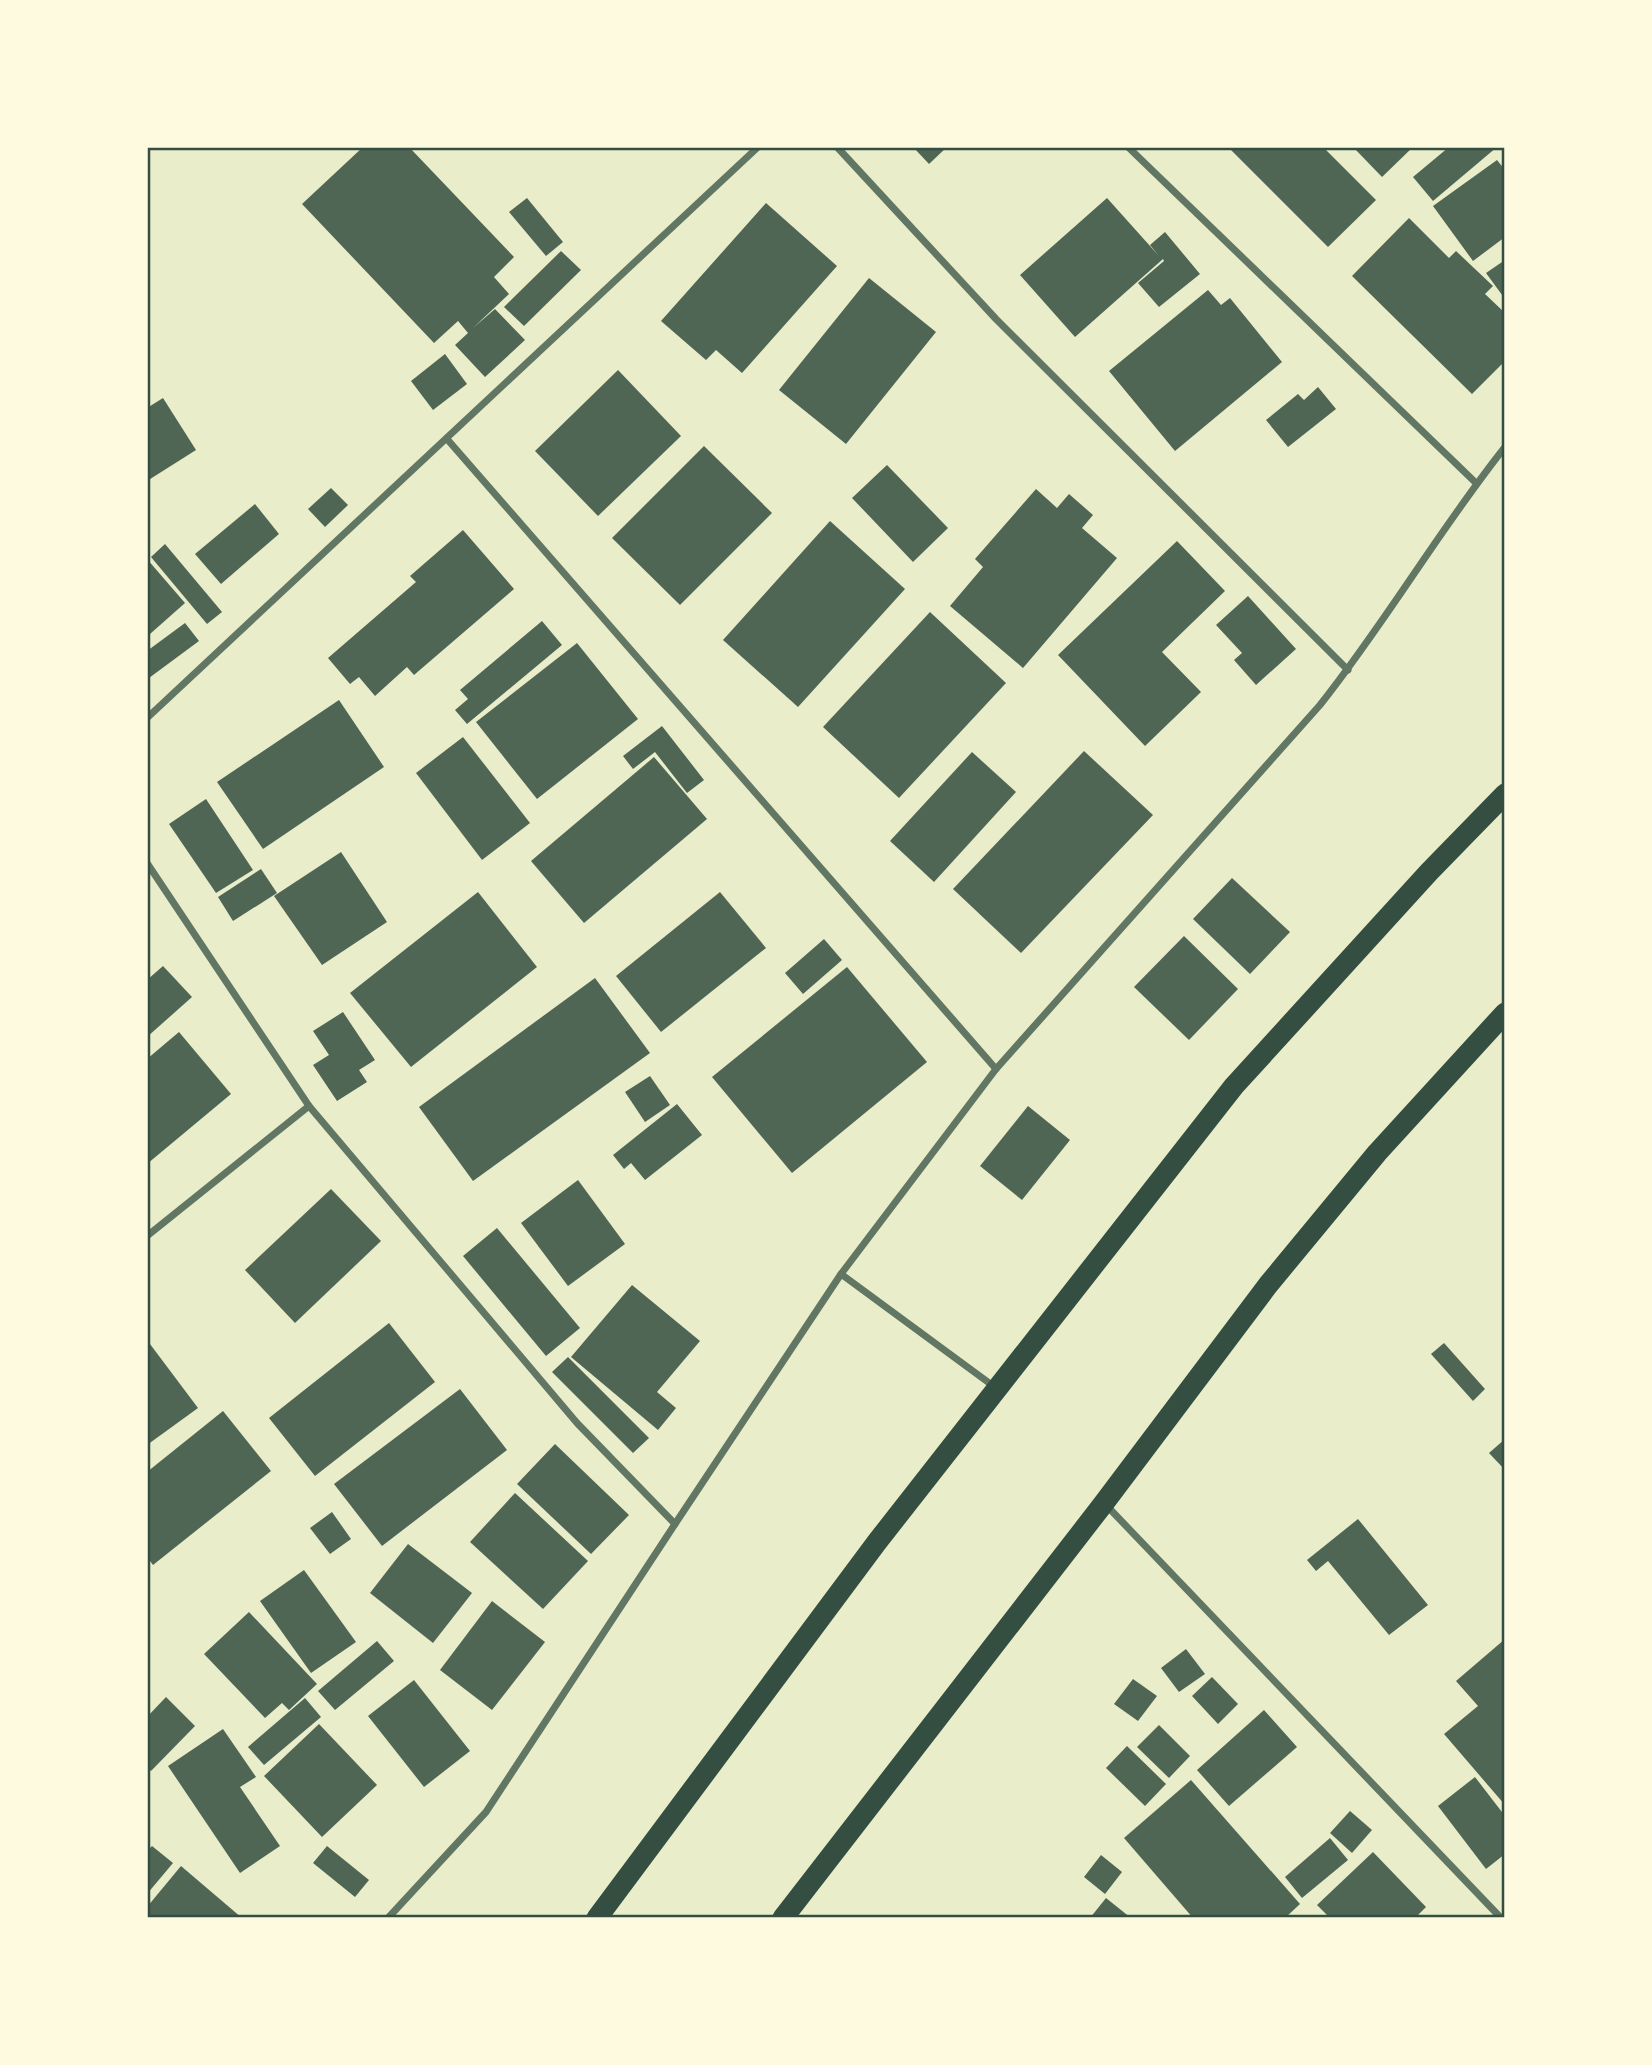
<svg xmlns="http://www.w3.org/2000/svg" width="1652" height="2065" font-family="'Archivo Narrow',sans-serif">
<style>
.building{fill:#4f6655}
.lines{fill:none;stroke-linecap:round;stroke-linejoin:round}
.minor{stroke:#617663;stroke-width:7}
.motorway{stroke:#344e41;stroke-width:21}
.neatline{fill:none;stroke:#344e41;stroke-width:2.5}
</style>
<rect width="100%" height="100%" fill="#e9edc9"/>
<g class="building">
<path d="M 363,147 L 409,147 L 514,257 L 494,277 L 509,294 L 473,328 L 495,309 L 525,340 L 485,377 L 455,345 L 468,333 L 458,321 L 434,343 L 302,204 Z"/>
<path d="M 913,147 L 947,147 L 929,164 Z"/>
<path d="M 1228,147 L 1323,147 L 1376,200 L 1328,247 Z"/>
<path d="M 1353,147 L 1413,147 L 1382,177 Z"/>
<path d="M 1449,147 L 1497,147 L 1433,201 L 1413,177 Z"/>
<path d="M 1497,160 L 1505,170 L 1505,237 L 1473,261 L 1433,206 Z"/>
<path d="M 527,198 L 563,242 L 546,256 L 509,212 Z"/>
<path d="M 1107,198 L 1159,256 L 1150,245 L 1165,232 L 1200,274 L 1159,307 L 1138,283 L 1164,261 L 1163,259 L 1075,337 L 1020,275 Z"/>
<path d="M 766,203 L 837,266 L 742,373 L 716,350 L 706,360 L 661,321 Z"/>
<path d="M 1409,218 L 1449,258 L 1456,251 L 1493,286 L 1485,294 L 1505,313 L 1505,361 L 1472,394 L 1352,276 Z"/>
<path d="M 561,251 L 581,270 L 524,326 L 504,307 Z"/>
<path d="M 1505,260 L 1505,299 L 1486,273 Z"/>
<path d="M 869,278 L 936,332 L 846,444 L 779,390 Z"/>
<path d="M 1208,290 L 1221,305 L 1230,298 L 1282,362 L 1175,451 L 1109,371 Z"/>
<path d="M 445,354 L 467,384 L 433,410 L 411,381 Z"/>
<path d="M 618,370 L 681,436 L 598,516 L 535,451 Z"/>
<path d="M 1318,387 L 1336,409 L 1288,447 L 1266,420 L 1298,394 L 1304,400 Z"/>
<path d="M 163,398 L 196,450 L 147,481 L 147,408 Z"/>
<path d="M 704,446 L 772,513 L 680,605 L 612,538 Z"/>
<path d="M 887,465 L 948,528 L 913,562 L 852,498 Z"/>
<path d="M 331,488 L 348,505 L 325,527 L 308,509 Z"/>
<path d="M 1036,489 L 1057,508 L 1069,494 L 1093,515 L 1082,528 L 1117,558 L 1023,668 L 950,606 L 983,567 L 975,559 Z"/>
<path d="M 255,504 L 279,534 L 221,584 L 195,554 Z"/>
<path d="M 830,521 L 905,589 L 798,707 L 723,640 Z"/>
<path d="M 463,530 L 514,589 L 414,675 L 407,667 L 375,696 L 359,677 L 350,684 L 328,658 L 416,582 L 410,576 Z"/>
<path d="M 1177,541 L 1225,591 L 1162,652 L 1201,692 L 1145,746 L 1058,655 Z"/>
<path d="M 165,544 L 222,612 L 207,624 L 151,557 Z"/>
<path d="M 147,559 L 185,603 L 150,634 L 147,630 Z"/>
<path d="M 1248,596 L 1296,649 L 1256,685 L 1234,660 L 1242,653 L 1216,625 Z"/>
<path d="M 930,612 L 1006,683 L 899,798 L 823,727 Z"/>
<path d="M 542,621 L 562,645 L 467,724 L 455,710 L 468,699 L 460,690 Z"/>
<path d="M 185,623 L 199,641 L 149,678 L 147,675 L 147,651 Z"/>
<path d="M 577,643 L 638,719 L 537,799 L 476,722 Z"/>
<path d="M 339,700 L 384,767 L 263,849 L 217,782 Z"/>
<path d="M 662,726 L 704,780 L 687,793 L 655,752 L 633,769 L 623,756 Z"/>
<path d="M 463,737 L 530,823 L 482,860 L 416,773 Z"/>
<path d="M 1084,751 L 1153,815 L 1021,953 L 953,889 Z"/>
<path d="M 972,752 L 1016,792 L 934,882 L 890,841 Z"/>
<path d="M 654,757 L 707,819 L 584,923 L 531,861 Z"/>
<path d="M 206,799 L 253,870 L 216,893 L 169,824 Z"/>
<path d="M 341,852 L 387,922 L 322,965 L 274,896 Z"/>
<path d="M 261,869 L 277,893 L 233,921 L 218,897 Z"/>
<path d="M 1232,878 L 1290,932 L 1250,974 L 1193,919 Z"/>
<path d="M 478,892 L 537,967 L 411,1067 L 350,993 Z"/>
<path d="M 720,892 L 766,948 L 661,1032 L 616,976 Z"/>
<path d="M 1184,936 L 1238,989 L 1189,1040 L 1134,987 Z"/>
<path d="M 824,939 L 842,960 L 803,994 L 785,973 Z"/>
<path d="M 163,966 L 192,997 L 147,1037 L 147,980 Z"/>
<path d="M 847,967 L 927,1062 L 792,1173 L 712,1077 Z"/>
<path d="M 595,978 L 650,1053 L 473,1181 L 419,1107 Z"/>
<path d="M 343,1012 L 375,1060 L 359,1070 L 367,1082 L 337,1101 L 313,1065 L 329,1055 L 313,1031 Z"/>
<path d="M 179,1032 L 231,1094 L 147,1164 L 147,1059 Z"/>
<path d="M 650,1076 L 670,1105 L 645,1122 L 625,1092 Z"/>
<path d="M 677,1104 L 702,1135 L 645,1180 L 631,1163 L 624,1169 L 613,1155 Z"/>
<path d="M 1028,1106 L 1070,1140 L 1022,1200 L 980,1166 Z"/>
<path d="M 578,1180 L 625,1244 L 568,1286 L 521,1223 Z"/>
<path d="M 331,1189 L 381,1241 L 295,1323 L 245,1270 Z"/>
<path d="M 497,1228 L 580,1328 L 546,1356 L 463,1256 Z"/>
<path d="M 632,1285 L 700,1341 L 657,1392 L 676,1408 L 658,1430 L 571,1357 Z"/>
<path d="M 389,1323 L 435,1382 L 315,1476 L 269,1418 Z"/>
<path d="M 147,1340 L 198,1408 L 147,1445 Z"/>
<path d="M 1444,1343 L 1485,1389 L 1473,1401 L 1431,1354 Z"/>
<path d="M 568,1357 L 649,1438 L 633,1453 L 552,1372 Z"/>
<path d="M 460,1389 L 507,1450 L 382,1546 L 334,1484 Z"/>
<path d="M 223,1411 L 271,1471 L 153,1565 L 147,1557 L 147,1472 Z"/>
<path d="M 1505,1439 L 1505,1470 L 1489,1453 Z"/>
<path d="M 555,1444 L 629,1515 L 591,1554 L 517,1484 Z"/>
<path d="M 515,1493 L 588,1561 L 543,1609 L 470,1542 Z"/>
<path d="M 332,1512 L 351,1539 L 330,1554 L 310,1528 Z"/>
<path d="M 1358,1519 L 1428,1605 L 1389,1635 L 1328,1561 L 1316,1571 L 1307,1560 Z"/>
<path d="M 408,1544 L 472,1593 L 433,1643 L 370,1593 Z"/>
<path d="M 304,1570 L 356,1642 L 311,1673 L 260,1601 Z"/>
<path d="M 492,1601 L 545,1642 L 492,1710 L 440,1670 Z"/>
<path d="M 249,1612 L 317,1684 L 289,1710 L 282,1703 L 265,1718 L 204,1654 Z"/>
<path d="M 1505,1639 L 1505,1805 L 1444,1734 L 1478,1706 L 1456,1681 Z"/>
<path d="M 377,1641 L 394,1661 L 335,1710 L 318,1691 Z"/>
<path d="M 1186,1649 L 1205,1674 L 1179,1692 L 1161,1668 Z"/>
<path d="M 1212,1677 L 1238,1704 L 1218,1724 L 1192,1696 Z"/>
<path d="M 1133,1679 L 1157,1696 L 1138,1721 L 1114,1704 Z"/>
<path d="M 414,1680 L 470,1751 L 424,1787 L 368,1716 Z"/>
<path d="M 166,1697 L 195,1726 L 151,1771 L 147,1767 L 147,1717 Z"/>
<path d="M 305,1698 L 321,1717 L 264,1765 L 248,1747 Z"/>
<path d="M 1264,1710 L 1297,1747 L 1229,1806 L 1197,1770 Z"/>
<path d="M 319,1724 L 377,1785 L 322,1837 L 264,1776 Z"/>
<path d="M 1159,1725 L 1190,1756 L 1169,1778 L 1137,1747 Z"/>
<path d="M 223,1729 L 256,1777 L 240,1787 L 280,1846 L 240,1873 L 168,1766 Z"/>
<path d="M 1127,1746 L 1166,1784 L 1145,1806 L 1106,1768 Z"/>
<path d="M 1475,1777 L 1505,1816 L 1505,1854 L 1486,1869 L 1438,1806 Z"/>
<path d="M 1191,1780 L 1300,1904 L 1285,1918 L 1193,1918 L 1124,1838 Z"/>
<path d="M 1350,1811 L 1372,1830 L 1352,1853 L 1330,1833 Z"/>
<path d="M 1330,1838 L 1348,1860 L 1302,1898 L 1285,1877 Z"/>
<path d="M 152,1846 L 173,1863 L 147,1894 L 147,1851 Z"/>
<path d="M 327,1846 L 369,1880 L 355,1897 L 313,1863 Z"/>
<path d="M 1373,1852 L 1426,1907 L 1415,1918 L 1330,1918 L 1317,1905 Z"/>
<path d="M 1101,1855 L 1122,1872 L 1105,1894 L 1084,1877 Z"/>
<path d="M 181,1866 L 242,1918 L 147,1918 L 147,1907 Z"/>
<path d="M 1106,1898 L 1131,1918 L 1090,1918 Z"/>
</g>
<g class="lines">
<g class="minor">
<path d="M 837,147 L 996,319 L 1348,670"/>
<path d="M 1128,147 L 1476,483"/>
<path d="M 447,439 L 996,1069"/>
<path d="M 147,718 L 758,147"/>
<path d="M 147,863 L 309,1106 L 577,1423 L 675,1524"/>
<path d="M 147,1236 L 309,1106"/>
<path d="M 841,1274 L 996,1388"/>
<path d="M 1107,1506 L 1501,1918"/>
<path d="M 388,1918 L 486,1812 L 675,1524 L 841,1274 L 996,1069 L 1320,705 C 1386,622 1439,530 1505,447"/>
</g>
<g class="motorway">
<path d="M 597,1918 L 877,1542 L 1234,1086 L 1429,872 L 1505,794"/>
<path d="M 783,1918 L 1104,1503 L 1268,1285 L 1377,1153 L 1505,1013"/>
</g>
</g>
<rect width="1652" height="2065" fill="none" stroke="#fefae0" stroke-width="298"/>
<rect x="149" y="149" width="1354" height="1767" class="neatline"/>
</svg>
